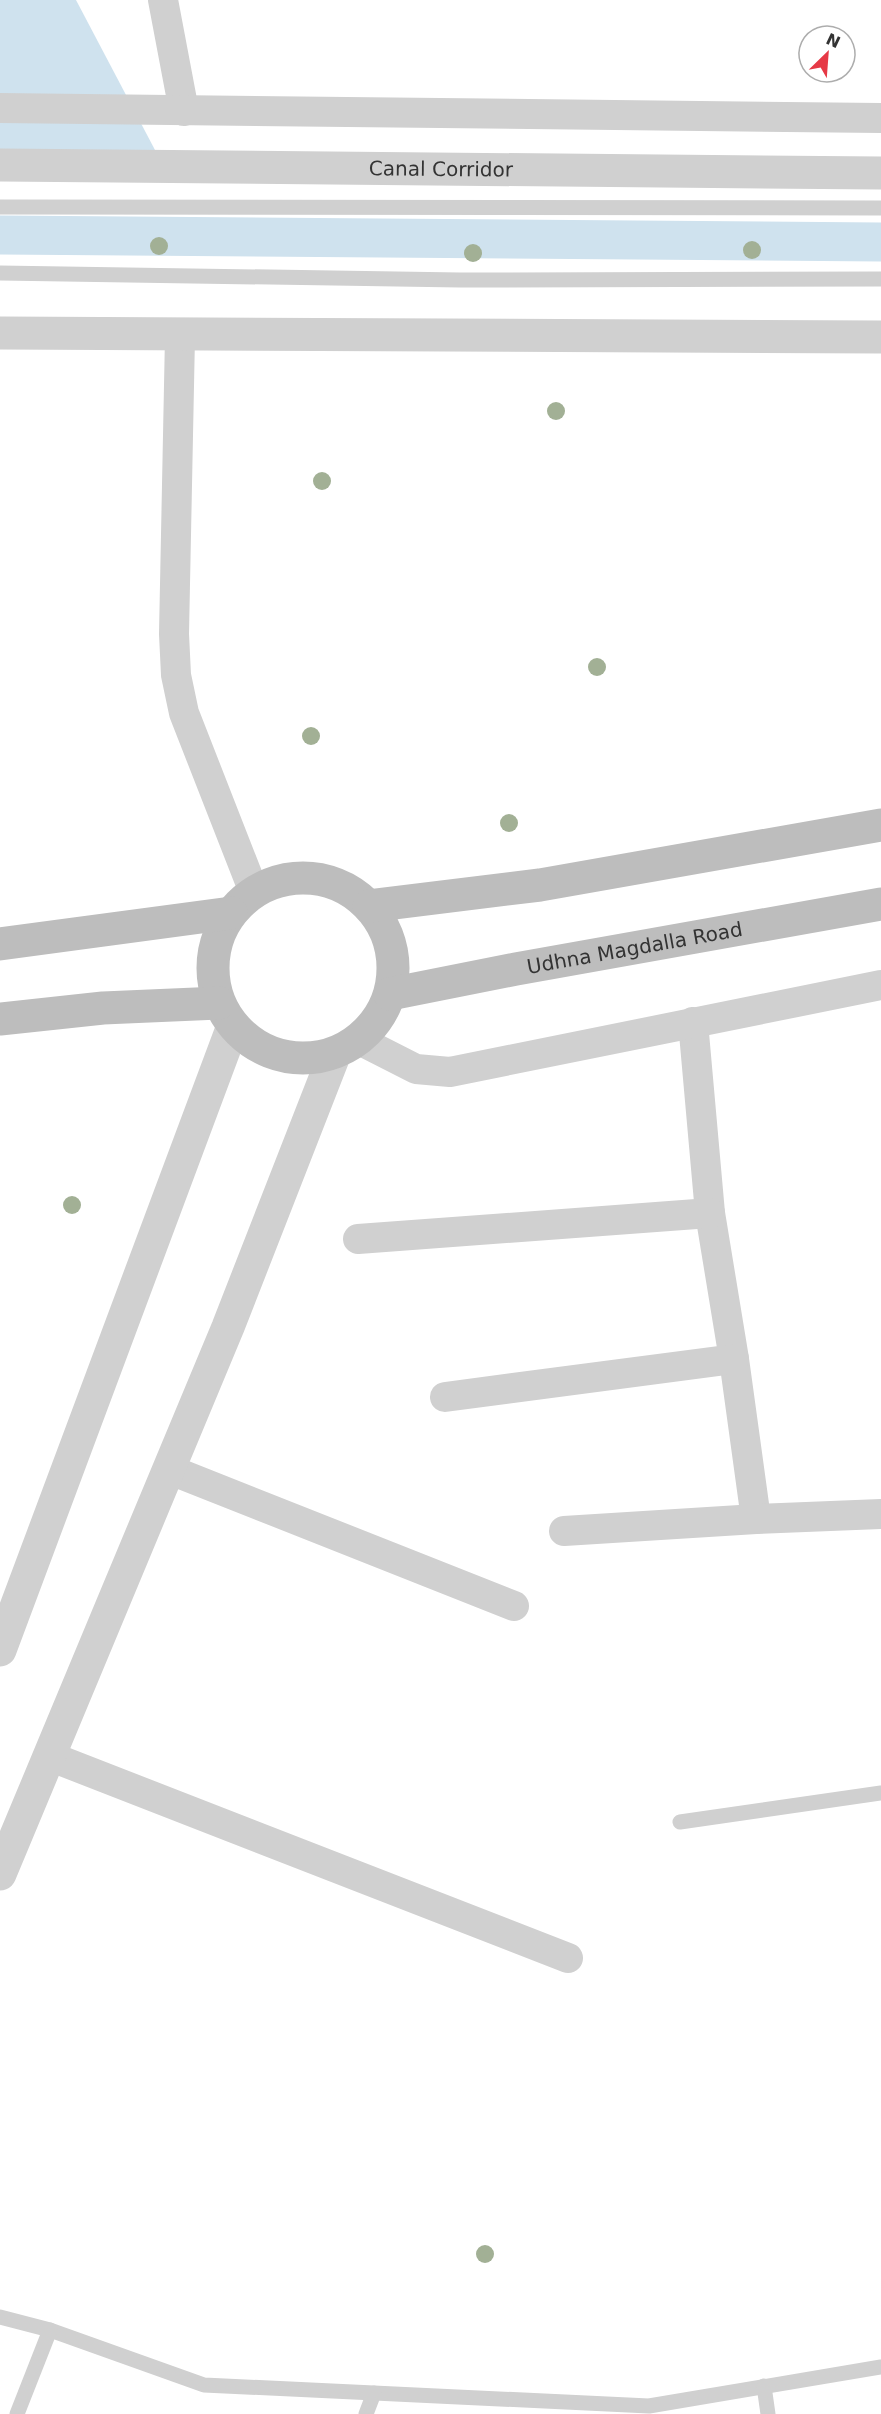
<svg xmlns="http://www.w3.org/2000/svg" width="881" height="2414" font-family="'DejaVu Sans',sans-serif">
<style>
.water{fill:#cfe2ee}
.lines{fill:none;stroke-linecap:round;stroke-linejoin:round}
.canal{stroke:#cfe2ee;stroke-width:39}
.service{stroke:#d0d0d0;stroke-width:15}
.minor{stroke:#d0d0d0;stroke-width:30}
.tertiary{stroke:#d0d0d0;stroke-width:33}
.secondary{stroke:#bdbdbd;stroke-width:33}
.tree{fill:#a2b095}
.labels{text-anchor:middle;stroke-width:6;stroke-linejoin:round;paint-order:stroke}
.street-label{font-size:20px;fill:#333;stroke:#fff}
</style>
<rect width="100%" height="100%" fill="#fff"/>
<path class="water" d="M 0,0 L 76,0 L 165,169 L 0,163 Z"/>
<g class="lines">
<path class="canal" d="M 0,235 L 881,242"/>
<g class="service">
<path d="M 0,207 L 881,208"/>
<path d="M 0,273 L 460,280 L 881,279"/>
<path d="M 680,1822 L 881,1793"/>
<path d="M 0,2317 L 50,2330 L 204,2385 L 649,2406 L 881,2367"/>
<path d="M 764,2386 L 768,2414"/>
<path d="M 17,2414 L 50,2330"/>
<path d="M 366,2414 L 374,2393"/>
</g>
<g class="minor">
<path d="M 163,0 L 184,111"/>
<path d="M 0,108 L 881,118"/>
<path d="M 180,336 L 174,634 L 176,675 L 184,713 L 254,892"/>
<path d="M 693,1022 L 710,1213 L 734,1359 L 756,1519"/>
<path d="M 359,1040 L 416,1069 L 450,1072 L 881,985"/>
<path d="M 358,1239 L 710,1213"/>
<path d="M 445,1397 L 734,1359"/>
<path d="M 168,1469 L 514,1606"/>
<path d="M 564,1531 L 756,1519 L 881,1514"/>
<path d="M 49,1756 L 568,1958"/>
</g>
<g class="tertiary">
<path id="s1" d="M 0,165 L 881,173"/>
<path d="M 0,333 L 881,337"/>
<path d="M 0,1650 L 233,1026"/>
<path d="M 0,1874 L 228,1327 L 335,1053"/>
</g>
<g class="secondary">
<circle cx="303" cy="968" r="90"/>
<path d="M 369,906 L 540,885 L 881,825"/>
<path d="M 0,944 L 231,913"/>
<path id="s2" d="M 390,994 L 516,969 L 881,904"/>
<path d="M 0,1019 L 103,1008 L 219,1003"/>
</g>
</g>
<g class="tree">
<circle cx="159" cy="246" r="9"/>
<circle cx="752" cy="250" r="9"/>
<circle cx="473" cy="253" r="9"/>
<circle cx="556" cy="411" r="9"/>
<circle cx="322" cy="481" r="9"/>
<circle cx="597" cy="667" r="9"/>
<circle cx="311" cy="736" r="9"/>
<circle cx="509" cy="823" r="9"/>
<circle cx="72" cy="1205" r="9"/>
<circle cx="485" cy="2254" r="9"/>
</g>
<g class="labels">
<g class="street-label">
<text dy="7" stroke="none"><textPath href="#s1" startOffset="441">Canal Corridor</textPath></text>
<text dy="7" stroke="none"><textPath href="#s2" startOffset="249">Udhna Magdalla Road</textPath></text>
</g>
</g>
<g transform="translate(827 54) rotate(25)"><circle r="28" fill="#ffffff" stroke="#adadad" stroke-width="1.5"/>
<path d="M0-4.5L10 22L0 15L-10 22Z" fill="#e63946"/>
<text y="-9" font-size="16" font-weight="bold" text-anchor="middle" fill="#333333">N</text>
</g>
</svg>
